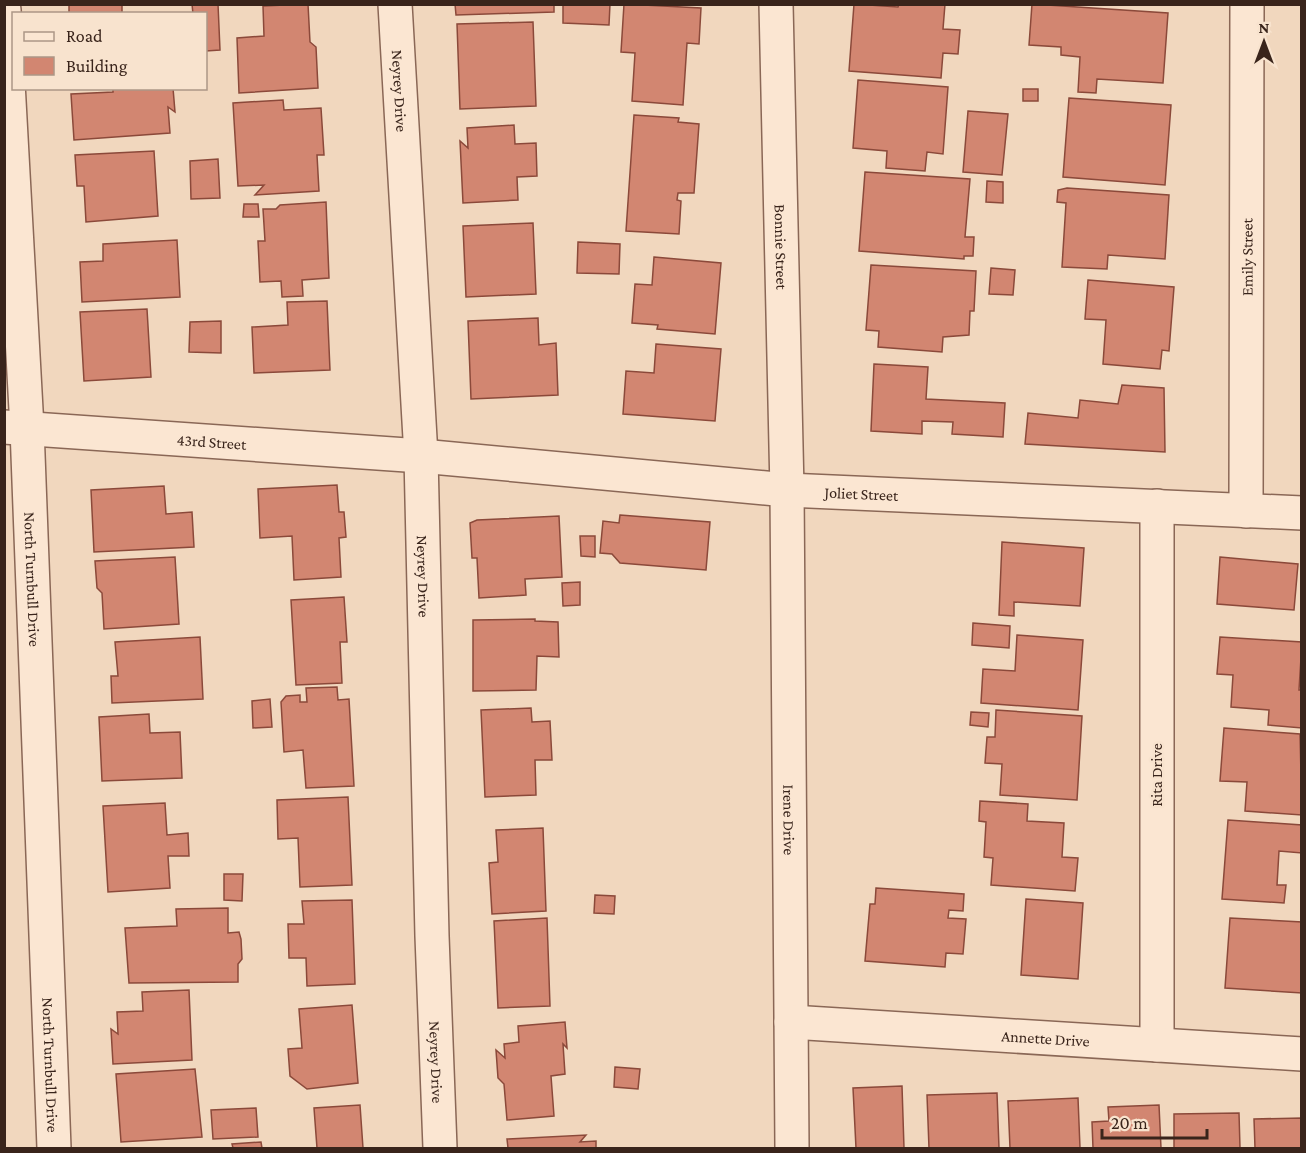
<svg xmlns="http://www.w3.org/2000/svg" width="1306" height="1153" font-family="'Crimson Pro',serif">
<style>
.building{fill:#d28671;stroke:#8b493a;stroke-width:1.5}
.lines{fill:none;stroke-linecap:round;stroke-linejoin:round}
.minor-casing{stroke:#8a6756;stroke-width:36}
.minor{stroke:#fbe6d2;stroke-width:33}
.labels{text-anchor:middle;stroke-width:5;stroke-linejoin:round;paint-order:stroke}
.street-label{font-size:16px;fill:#39241b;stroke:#f8e3ce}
</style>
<rect width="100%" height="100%" fill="#f1d7be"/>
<g class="building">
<rect x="69" y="4" width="53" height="10"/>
<path d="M 192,4 L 218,4 L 220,50 L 206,51 L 206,14 L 193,14 Z"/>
<path d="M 308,4 L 310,42 L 316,47 L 318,88 L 239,93 L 237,38 L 264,36 L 263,6 Z"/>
<path d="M 455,4 L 554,4 L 554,12 L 456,15 Z"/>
<path d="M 563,4 L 610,4 L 609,25 L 563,23 Z"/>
<path d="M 624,4 L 701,8 L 699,44 L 687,43 L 683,105 L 632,101 L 635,53 L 621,52 Z"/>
<path d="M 854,4 L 898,7 L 899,4 L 945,4 L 943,29 L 960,30 L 958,54 L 943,53 L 941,78 L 849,71 Z"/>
<path d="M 1032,4 L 1168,13 L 1163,83 L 1097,79 L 1096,93 L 1078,92 L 1080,57 L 1061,55 L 1061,47 L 1029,45 Z"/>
<path d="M 533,22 L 536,106 L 460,109 L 457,24 Z"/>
<path d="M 858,80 L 948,87 L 943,154 L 927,152 L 925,171 L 886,168 L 887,151 L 853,148 Z"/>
<path d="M 113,88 L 173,88 L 175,112 L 168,107 L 170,133 L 74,140 L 71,94 L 113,92 Z"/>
<rect x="1023" y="89" width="15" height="12"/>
<path d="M 1069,98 L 1171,105 L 1165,185 L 1063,177 Z"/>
<path d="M 283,100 L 284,110 L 321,108 L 324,155 L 317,155 L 319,191 L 255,195 L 264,185 L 238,186 L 233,103 Z"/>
<path d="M 968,111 L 1008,114 L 1002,175 L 963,172 Z"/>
<path d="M 634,115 L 679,118 L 678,122 L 699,124 L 694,193 L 678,193 L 677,200 L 681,201 L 679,234 L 626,231 Z"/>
<path d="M 514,125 L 515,144 L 536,143 L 537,176 L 517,177 L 518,200 L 463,203 L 460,141 L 468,148 L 467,128 Z"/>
<path d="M 154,151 L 158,216 L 86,222 L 84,186 L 77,186 L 75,155 Z"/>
<path d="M 218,159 L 220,198 L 191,199 L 190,161 Z"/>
<path d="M 865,172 L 970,179 L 965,237 L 974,237 L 973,256 L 964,256 L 964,259 L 859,251 Z"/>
<path d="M 987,181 L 1003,182 L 1003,203 L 986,202 Z"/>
<path d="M 1067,188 L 1169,195 L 1165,259 L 1108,255 L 1107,269 L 1062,267 L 1066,203 L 1057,202 L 1058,190 Z"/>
<path d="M 326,202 L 329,278 L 302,280 L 303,296 L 282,297 L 281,281 L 260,282 L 258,241 L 265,241 L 263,209 L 276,209 L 280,205 Z"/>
<path d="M 244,204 L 258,204 L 259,217 L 243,217 Z"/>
<path d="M 533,223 L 536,294 L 466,297 L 463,226 Z"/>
<path d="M 177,240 L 180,297 L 82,302 L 80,262 L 103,261 L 103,244 Z"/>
<path d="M 578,242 L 620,244 L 619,274 L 577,273 Z"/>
<path d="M 654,257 L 721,263 L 715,334 L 657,329 L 658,325 L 632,323 L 635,284 L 652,285 Z"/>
<path d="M 871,265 L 976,271 L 974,311 L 970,311 L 969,335 L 943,337 L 942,352 L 878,347 L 879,331 L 866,330 Z"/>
<path d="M 991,268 L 1015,270 L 1013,295 L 989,294 Z"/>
<path d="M 1088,280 L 1174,287 L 1169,351 L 1162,350 L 1160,369 L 1103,364 L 1106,320 L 1085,319 Z"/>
<path d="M 327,301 L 330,370 L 254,373 L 252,327 L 288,325 L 287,302 Z"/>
<path d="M 147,309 L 151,377 L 84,381 L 80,312 Z"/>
<path d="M 538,318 L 539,345 L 556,343 L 558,395 L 471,399 L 468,321 Z"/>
<path d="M 221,321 L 221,353 L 189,352 L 190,322 Z"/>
<path d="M 656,344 L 721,349 L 715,421 L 623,414 L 626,371 L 654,373 Z"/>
<path d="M 874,364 L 928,367 L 926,399 L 1005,403 L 1003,437 L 952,434 L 953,422 L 922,421 L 922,434 L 871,431 Z"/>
<path d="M 1122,385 L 1164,388 L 1165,452 L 1025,444 L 1028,413 L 1078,418 L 1080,400 L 1118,404 Z"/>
<path d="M 337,485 L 339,512 L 344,512 L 346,537 L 339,538 L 341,577 L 294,580 L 292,536 L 260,538 L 258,489 Z"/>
<path d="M 164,486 L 166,514 L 192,512 L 194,547 L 94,552 L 91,490 Z"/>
<path d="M 620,515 L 710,522 L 706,570 L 620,563 L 612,554 L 600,553 L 603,521 L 619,523 Z"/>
<path d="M 559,516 L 562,577 L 525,579 L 526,595 L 479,598 L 477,558 L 472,558 L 470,523 L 477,520 Z"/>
<path d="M 580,536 L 595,536 L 595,557 L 581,556 Z"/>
<path d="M 1002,542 L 1084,548 L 1080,606 L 1014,602 L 1014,616 L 999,615 Z"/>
<path d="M 175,557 L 179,624 L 104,629 L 102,593 L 97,588 L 95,561 Z"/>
<path d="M 1220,557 L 1298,564 L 1294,610 L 1217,604 Z"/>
<path d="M 580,582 L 580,605 L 563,606 L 562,583 Z"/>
<path d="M 344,597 L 347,642 L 340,642 L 342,683 L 296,685 L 291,600 Z"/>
<path d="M 535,619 L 535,621 L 558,622 L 559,657 L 537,656 L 536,690 L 473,691 L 473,620 Z"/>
<path d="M 973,623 L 1010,626 L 1009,648 L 972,645 Z"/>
<path d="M 1017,635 L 1083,640 L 1078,710 L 981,703 L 983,669 L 1015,671 Z"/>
<path d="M 200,637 L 203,699 L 112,703 L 111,676 L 118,676 L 115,642 Z"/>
<path d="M 1220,637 L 1302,642 L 1299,690 L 1302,690 L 1302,728 L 1268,725 L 1269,710 L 1231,707 L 1233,675 L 1217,674 Z"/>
<path d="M 337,687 L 338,700 L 349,699 L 354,786 L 306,788 L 303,750 L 284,752 L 281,702 L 286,696 L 300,695 L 300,702 L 307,702 L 306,688 Z"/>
<path d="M 270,699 L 272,727 L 253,728 L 252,701 Z"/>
<path d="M 531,708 L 532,722 L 550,721 L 552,760 L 535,760 L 536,795 L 485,797 L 481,710 Z"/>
<path d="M 996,710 L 1082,716 L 1077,800 L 1000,795 L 1002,764 L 985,763 L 987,737 L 995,737 Z"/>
<path d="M 971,712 L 989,713 L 988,727 L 970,725 Z"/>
<path d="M 149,714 L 150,733 L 180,732 L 182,778 L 102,781 L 99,717 Z"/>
<path d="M 1224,728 L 1300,734 L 1302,815 L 1245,811 L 1247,782 L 1220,781 Z"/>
<path d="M 348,797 L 352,885 L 300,887 L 298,838 L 278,839 L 277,800 Z"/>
<path d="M 980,801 L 1028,804 L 1027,821 L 1064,823 L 1062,857 L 1078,858 L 1075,891 L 991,885 L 993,858 L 984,857 L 986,822 L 979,821 Z"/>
<path d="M 165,803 L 167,835 L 188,833 L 189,856 L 168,856 L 170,888 L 108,892 L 103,806 Z"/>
<path d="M 1228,820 L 1302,825 L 1302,853 L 1279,851 L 1277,885 L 1286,885 L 1284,903 L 1222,899 Z"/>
<path d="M 543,828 L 546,911 L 492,914 L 489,863 L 498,862 L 496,830 Z"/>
<path d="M 224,874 L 243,874 L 242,901 L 224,900 Z"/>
<path d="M 876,888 L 964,894 L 963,911 L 949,910 L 948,918 L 966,919 L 963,954 L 946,953 L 945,967 L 865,961 L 870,904 L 875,904 Z"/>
<path d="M 595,895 L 615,896 L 614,914 L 594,913 Z"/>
<path d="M 1026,899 L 1083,903 L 1078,979 L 1021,975 Z"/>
<path d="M 352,900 L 355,984 L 307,986 L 306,958 L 289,958 L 288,924 L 304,924 L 302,901 Z"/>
<path d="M 228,908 L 228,933 L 239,932 L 241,939 L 242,959 L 238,964 L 238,982 L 129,983 L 125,928 L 177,926 L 176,909 Z"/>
<path d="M 547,918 L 550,1006 L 498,1008 L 494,921 Z"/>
<path d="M 1230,918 L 1302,922 L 1302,993 L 1225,988 Z"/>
<path d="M 189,990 L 192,1060 L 113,1064 L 111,1029 L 118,1034 L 117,1012 L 143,1011 L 142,992 Z"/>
<path d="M 352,1005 L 358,1083 L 307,1089 L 290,1076 L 288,1049 L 302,1048 L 299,1009 Z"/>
<path d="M 565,1022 L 567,1048 L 563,1044 L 565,1074 L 551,1076 L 554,1116 L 507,1120 L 504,1084 L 498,1078 L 496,1050 L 505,1058 L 504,1044 L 519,1042 L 518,1026 Z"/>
<path d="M 615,1067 L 640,1069 L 638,1089 L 614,1087 Z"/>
<path d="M 195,1069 L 202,1137 L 121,1142 L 116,1074 Z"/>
<path d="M 902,1086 L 904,1148 L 856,1148 L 853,1088 Z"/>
<path d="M 997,1093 L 999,1148 L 929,1148 L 927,1095 Z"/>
<path d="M 1078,1098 L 1080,1148 L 1010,1148 L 1008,1101 Z"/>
<path d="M 360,1105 L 363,1148 L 317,1148 L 314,1108 Z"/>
<path d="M 1159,1105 L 1161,1148 L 1093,1148 L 1092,1122 L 1109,1121 L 1108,1107 Z"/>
<path d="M 256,1108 L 258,1137 L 213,1139 L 211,1110 Z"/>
<path d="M 1239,1113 L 1240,1148 L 1174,1148 L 1174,1114 Z"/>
<path d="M 1302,1118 L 1302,1148 L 1255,1148 L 1254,1119 Z"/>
<path d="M 586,1135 L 580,1142 L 596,1141 L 596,1148 L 508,1148 L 507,1139 Z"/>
<path d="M 261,1142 L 262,1148 L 233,1148 L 232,1144 Z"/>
</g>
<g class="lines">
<g class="minor-casing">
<g id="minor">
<path id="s1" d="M 395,4 L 421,456 L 432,936 L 440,1148"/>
<path id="s2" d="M 776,4 L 787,490 L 792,1148"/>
<path id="s3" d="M 4,10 L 27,428 L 54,1148"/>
<path id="s4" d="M 4,427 L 421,456 L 787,490 L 1302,513"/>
<path d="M 1157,506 L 1157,1045"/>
<path id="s5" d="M 1246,511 L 1247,4"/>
<path id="s6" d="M 791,1022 L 1302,1054"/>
</g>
</g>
<use href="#minor" class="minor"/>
</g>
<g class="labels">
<g class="street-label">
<text dy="6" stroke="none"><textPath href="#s1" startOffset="87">Neyrey Drive</textPath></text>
<text dy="6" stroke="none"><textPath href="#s2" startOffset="243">Bonnie Street</textPath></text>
<text dy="6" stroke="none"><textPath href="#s5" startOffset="254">Emily Street</textPath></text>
<text dy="6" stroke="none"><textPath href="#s4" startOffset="208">43rd Street</textPath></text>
<text dy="6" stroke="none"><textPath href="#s4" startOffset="860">Joliet Street</textPath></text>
<text dy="6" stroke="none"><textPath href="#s1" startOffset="573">Neyrey Drive</textPath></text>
<text dy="6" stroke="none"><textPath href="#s3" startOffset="570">North Turnbull Drive</textPath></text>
<text transform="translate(1156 775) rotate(-90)" y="6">Rita Drive</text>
<text dy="6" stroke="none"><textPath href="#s2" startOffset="816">Irene Drive</textPath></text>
<text dy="6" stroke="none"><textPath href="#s6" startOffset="255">Annette Drive</textPath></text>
<text dy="6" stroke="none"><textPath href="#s1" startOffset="1059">Neyrey Drive</textPath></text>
<text dy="6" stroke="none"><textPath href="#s3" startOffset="1056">North Turnbull Drive</textPath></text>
</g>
</g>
<rect width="1306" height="1153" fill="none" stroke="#39241b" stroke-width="12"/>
<rect x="12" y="12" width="195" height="78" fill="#f8e3ce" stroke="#ac9786" stroke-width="1.5"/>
<rect x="24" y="32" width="30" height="9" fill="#fbe6d2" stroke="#ac9786" stroke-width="1.5"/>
<text x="66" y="42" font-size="18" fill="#39241b">Road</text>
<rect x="24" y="57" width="30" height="18" fill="#d28671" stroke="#ac9786" stroke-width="1.5"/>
<text x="66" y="72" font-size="18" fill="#39241b">Building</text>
<g transform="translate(1264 42)" stroke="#f8e3ce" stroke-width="4.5" paint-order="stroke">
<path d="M0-4.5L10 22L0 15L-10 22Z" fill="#39241b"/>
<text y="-9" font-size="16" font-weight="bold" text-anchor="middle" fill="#39241b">N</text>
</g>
<path d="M1102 1129v9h105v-9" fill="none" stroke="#39241b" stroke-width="3"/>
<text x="1111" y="1129" font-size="18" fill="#39241b" stroke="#f8e3ce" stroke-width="4.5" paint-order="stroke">20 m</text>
</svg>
